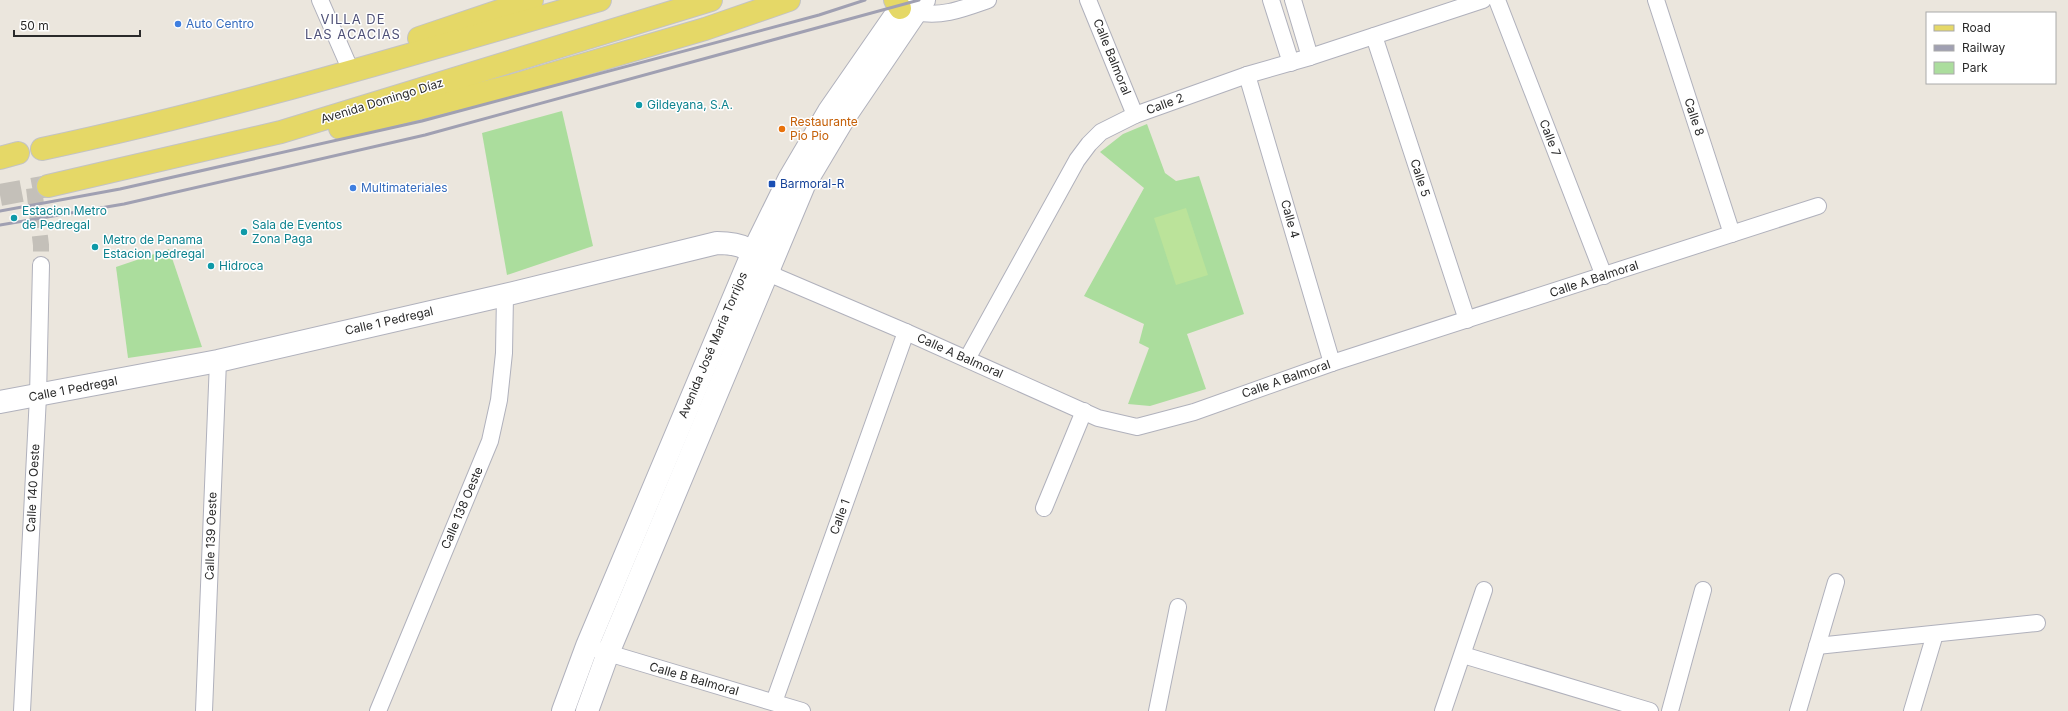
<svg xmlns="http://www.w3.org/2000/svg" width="2068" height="711" font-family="Inter,sans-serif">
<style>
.green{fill:#abdd9d}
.pitch{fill:#bbe39a}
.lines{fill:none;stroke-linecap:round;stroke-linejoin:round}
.street-tunnel{stroke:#c4c0b9;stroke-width:16;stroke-dasharray:16 8;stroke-linecap:butt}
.primary-tunnel{stroke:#c4c0b9;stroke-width:22;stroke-dasharray:22 11;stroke-linecap:butt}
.street-casing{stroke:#b0b1bc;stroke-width:18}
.secondary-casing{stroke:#b0b1bc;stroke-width:24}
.primary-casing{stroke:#c3c3c3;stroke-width:24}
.street{stroke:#fff;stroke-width:16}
.secondary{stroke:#fff;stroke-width:22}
.primary{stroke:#e5d867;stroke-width:22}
.rail{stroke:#a0a0b2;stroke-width:3}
.shop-dot{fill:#3f7fe0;stroke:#fff;stroke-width:1.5}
.culture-dot{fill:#0f9aa8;stroke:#fff;stroke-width:1.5}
.food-dot{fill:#e8710a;stroke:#fff;stroke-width:1.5}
.transit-dot{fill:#1a4fb4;stroke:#fff;stroke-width:1.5}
.labels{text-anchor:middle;stroke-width:3;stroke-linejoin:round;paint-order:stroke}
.shop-label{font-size:12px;fill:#366cbe;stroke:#fff;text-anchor:start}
.street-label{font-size:12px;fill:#2a2a2a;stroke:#fff}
.culture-label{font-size:12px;fill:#0d838f;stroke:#fff;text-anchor:start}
.food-label{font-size:12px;fill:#c56008;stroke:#fff;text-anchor:start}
.transit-label{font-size:12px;fill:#164399;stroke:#fff;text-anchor:start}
.neighbourhood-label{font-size:13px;letter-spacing:1px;fill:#4e5077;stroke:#fff}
</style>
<rect width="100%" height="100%" fill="#ebe6dd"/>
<g class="green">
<path d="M 562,111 L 593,246 L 507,275 L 482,133 Z"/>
<path d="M 1147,124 L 1165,173 L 1176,181 L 1199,176 L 1244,314 L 1187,334 L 1206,389 L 1150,406 L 1128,404 L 1149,348 L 1139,343 L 1144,324 L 1084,296 L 1144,188 L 1100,152 L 1123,134 Z"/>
<path d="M 169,249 L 202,347 L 128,358 L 116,267 Z"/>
</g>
<path class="pitch" d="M 1186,208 L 1208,275 L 1176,285 L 1154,218 Z"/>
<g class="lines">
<path class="street-tunnel" d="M 34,188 L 41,245 L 41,265"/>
<path class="primary-tunnel" d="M 0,195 L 48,186"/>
<g class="street-casing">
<g id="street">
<path d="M 320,0 L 351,71"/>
<path d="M 1088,0 L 1135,115"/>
<path d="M 1271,0 L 1291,63"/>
<path d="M 1293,0 L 1310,57"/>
<path d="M 1497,0 L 1604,276"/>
<path d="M 1656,0 L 1732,234"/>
<path d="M 916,12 C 941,18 965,8 988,0"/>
<path d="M 1374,36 L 1467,320"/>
<path d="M 1247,75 L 1332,363"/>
<path d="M 768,269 L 777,277 L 906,332 L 1098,418 L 1137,427 L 1194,412 L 1332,363 L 1818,206"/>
<path d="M 967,359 L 1077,160 L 1089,144 L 1101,132 L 1135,115 L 1247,75 L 1310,57 L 1483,0"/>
<path d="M 1044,508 L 1084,411"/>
<path d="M 1817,646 L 2037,623"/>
<path d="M 598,650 L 802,711"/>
<path d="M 1463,655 L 1650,711"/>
<path d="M 774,702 L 906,332"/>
<path d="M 22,711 L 38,396 L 41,265"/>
<path d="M 204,711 L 218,361"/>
<path d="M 378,711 L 490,441 L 499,400 L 504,353 L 505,295"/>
<path d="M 1157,711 L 1178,607"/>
<path d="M 1443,711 L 1484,590"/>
<path d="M 1670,711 L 1703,590"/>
<path d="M 1798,711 L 1836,582"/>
<path d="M 1912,711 L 1935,634"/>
</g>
</g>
<g class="secondary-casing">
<g id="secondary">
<path d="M 0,402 L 218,361 L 505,295 L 717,243 C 744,243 751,249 768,269"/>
<path d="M 563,711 L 587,646 L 753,252 L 789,179 L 829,111 L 906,0"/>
<path d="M 587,711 L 608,653 L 804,185 L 844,118 L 924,0"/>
</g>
</g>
<g class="primary-casing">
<g id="primary">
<path d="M 895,0 L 900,8"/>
<path d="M 419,38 L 532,0"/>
<path d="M 340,128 L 514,85 L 705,29 L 789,0"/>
<path d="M 42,149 C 231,109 415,53 600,0"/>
<path d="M 0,158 L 18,153"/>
<path d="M 48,186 L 281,132 L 711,0"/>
</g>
</g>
<use href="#street" class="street"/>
<use href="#secondary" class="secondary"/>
<use href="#primary" class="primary"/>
<g class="rail">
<path d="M 0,211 L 120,189 L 422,121 L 819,15 L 865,0"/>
<path d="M 0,225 L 124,204 L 425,135 L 919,0"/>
</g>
</g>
<g class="shop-dot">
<circle cx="178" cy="24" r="4"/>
<circle cx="353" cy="188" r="4"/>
</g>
<g class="culture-dot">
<circle cx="639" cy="105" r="4"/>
<circle cx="14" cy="218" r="4"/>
<circle cx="244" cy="232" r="4"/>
<circle cx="95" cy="247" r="4"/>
<circle cx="211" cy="266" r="4"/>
</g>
<circle class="food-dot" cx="782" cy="129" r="4"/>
<rect class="transit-dot" x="768" y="180" width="8" height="8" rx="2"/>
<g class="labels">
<g class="shop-label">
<text x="186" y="28">Auto Centro</text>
<text x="361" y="192">Multimateriales</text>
</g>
<g class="street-label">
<text transform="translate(1112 57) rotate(68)" y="4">Calle Balmoral</text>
<text transform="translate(382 101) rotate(-17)" y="4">Avenida Domingo Díaz</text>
<text transform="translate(1165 104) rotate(-20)" y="4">Calle 2</text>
<text transform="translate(1694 117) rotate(72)" y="4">Calle 8</text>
<text transform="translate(1550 138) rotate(69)" y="4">Calle 7</text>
<text transform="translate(1420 178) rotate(72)" y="4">Calle 5</text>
<text transform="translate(1290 219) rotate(74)" y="4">Calle 4</text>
<text transform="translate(1594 279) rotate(-18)" y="4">Calle A Balmoral</text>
<text transform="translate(389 321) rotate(-13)" y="4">Calle 1 Pedregal</text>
<text transform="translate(713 345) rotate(-67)" y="4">Avenida José María Torrijos</text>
<text transform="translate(960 356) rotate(24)" y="4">Calle A Balmoral</text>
<text transform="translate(1286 379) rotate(-19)" y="4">Calle A Balmoral</text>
<text transform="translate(73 389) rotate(-11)" y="4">Calle 1 Pedregal</text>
<text transform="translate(33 488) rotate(-87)" y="4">Calle 140 Oeste</text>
<text transform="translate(462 508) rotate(-67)" y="4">Calle 138 Oeste</text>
<text transform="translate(840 517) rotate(-70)" y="4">Calle 1</text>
<text transform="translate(211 536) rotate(-88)" y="4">Calle 139 Oeste</text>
<text transform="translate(694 679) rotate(16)" y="4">Calle B Balmoral</text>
</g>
<g class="culture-label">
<text x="647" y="109">Gildeyana, S.A.</text>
<text x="22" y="215">Estacion Metro<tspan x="22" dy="14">de Pedregal</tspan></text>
<text x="252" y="229">Sala de Eventos<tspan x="252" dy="14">Zona Paga</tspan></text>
<text x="103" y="244">Metro de Panama<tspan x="103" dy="14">Estacion pedregal</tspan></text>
<text x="219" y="270">Hidroca</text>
</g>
<g class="food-label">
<text x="790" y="126">Restaurante<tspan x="790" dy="14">Pio Pio</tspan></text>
</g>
<g class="transit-label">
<text x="780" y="188">Barmoral-R</text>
</g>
<g class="neighbourhood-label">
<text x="353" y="24">VILLA DE<tspan x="353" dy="15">LAS ACACIAS</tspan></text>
</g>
</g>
<rect x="1926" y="12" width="130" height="72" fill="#ffffff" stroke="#aaaaaa"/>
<rect x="1934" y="25" width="20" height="6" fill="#e5d867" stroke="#aaaaaa"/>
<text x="1962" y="32" font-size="12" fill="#2a2a2a">Road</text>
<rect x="1934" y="45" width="20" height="6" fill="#a0a0b2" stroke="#aaaaaa"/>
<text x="1962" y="52" font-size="12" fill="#2a2a2a">Railway</text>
<rect x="1934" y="62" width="20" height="12" fill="#abdd9d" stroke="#aaaaaa"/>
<text x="1962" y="72" font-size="12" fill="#2a2a2a">Park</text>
<path d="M14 30v6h126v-6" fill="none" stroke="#2a2a2a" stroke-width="2"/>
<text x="20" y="30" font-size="12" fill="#2a2a2a" stroke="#ffffff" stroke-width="3" paint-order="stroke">50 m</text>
</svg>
